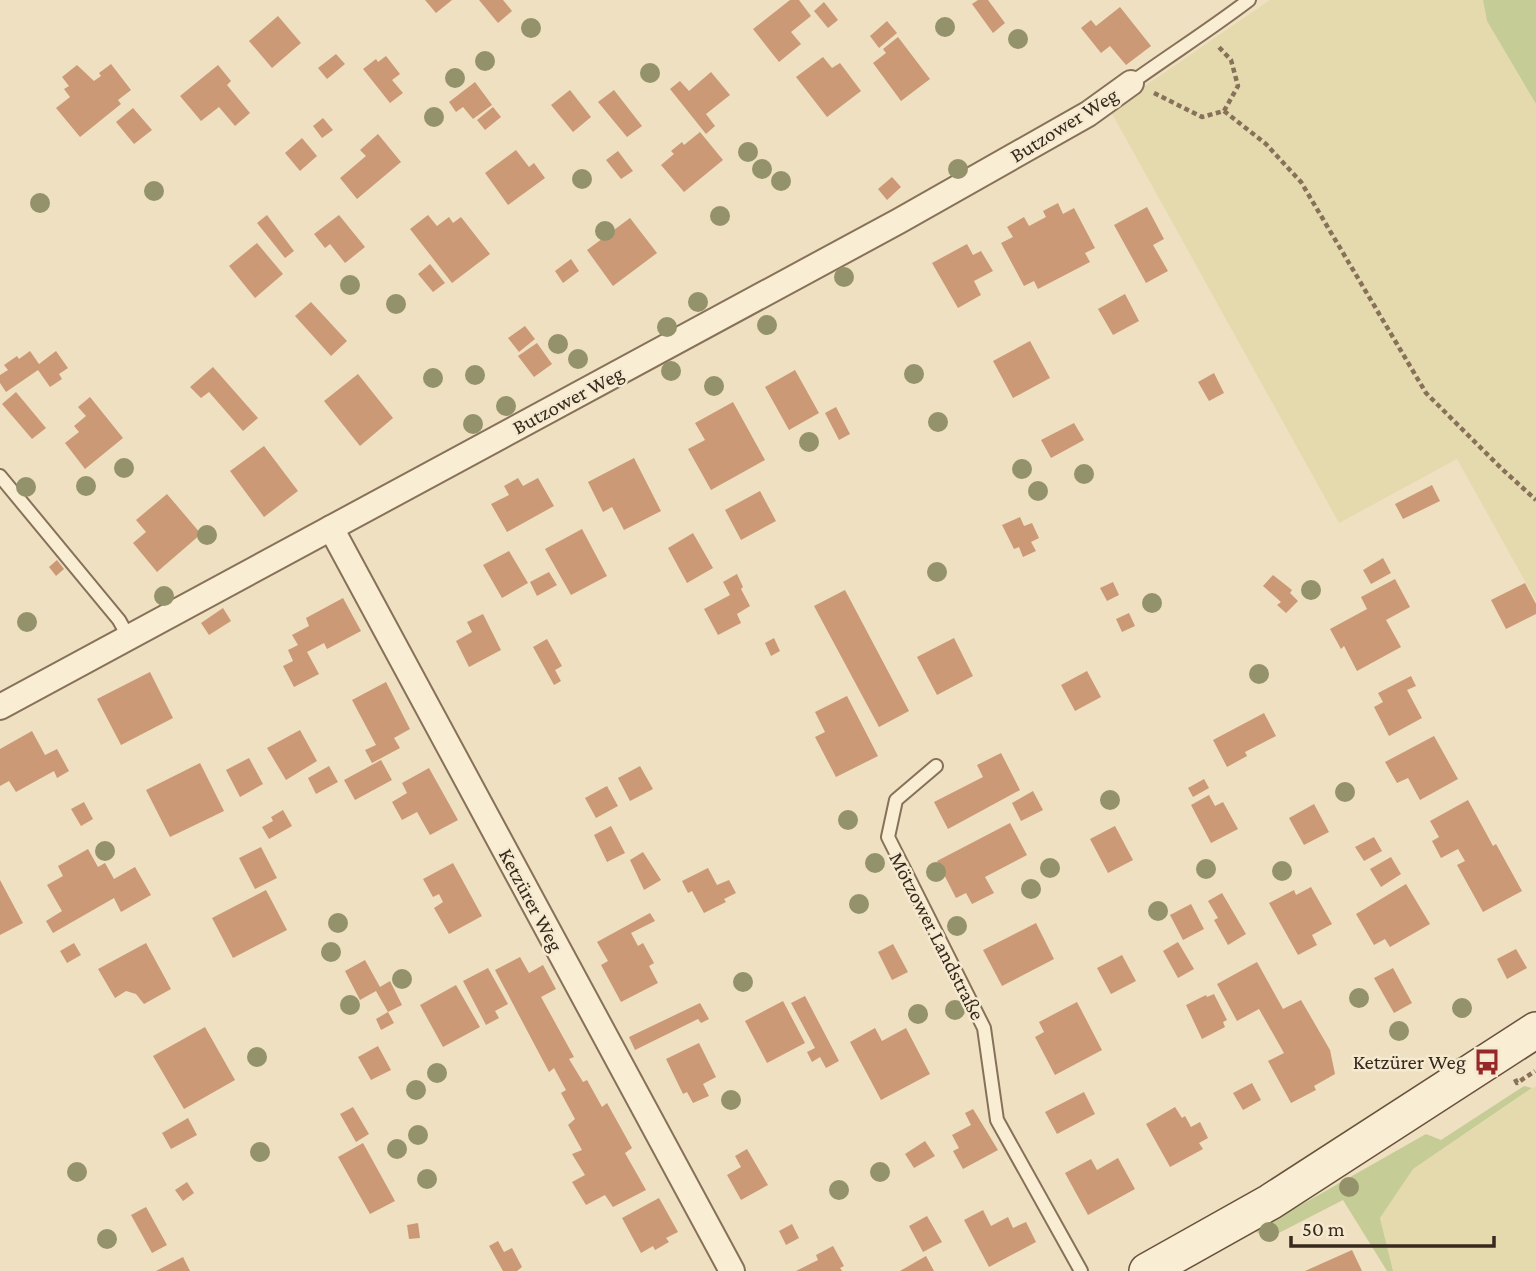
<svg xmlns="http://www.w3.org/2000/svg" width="1536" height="1271" font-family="'Crimson Pro',serif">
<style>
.farmland{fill:#e4daae}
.green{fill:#c6cc95}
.building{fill:#cc9976}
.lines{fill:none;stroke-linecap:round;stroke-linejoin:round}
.service-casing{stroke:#877158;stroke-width:16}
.minor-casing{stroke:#877158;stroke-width:28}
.secondary-casing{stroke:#69523c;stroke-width:38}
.path{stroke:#877158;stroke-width:4.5;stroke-dasharray:5 3.5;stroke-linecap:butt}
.service{stroke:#f9edd4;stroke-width:12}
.minor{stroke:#f9edd4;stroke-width:24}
.secondary{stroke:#f9edd4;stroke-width:35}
.tree{fill:#93926a}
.labels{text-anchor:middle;stroke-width:5;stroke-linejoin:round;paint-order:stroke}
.street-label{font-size:21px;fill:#37291d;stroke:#f5ead0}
.poi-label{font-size:21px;fill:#37291d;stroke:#f5ead0;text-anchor:end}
</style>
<rect width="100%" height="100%" fill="#eee0c1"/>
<g class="farmland">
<path d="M 1270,0 L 1483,0 L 1487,21 L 1536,104 L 1536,601 L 1457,459 L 1339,523 L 1110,110 Z"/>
<path d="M 1536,1086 L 1536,1271 L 1393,1271 L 1380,1218 L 1413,1169 Z"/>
</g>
<g class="green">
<path d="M 1483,0 L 1536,0 L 1536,104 L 1487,21 Z"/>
<path d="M 1524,1086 L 1532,1088 L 1413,1169 L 1380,1218 L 1393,1271 L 1387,1271 L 1343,1200 L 1267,1239 L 1255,1231 L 1426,1134 L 1441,1140 Z"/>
</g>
<g class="building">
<path d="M 425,0 L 452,0 L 436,13 Z"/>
<path d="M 479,0 L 503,0 L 512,11 L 498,23 Z"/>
<path d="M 790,0 L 799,0 L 811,16 L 791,32 L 801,44 L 779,62 L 753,29 Z"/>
<path d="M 978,0 L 988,0 L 1005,23 L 993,33 L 972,4 Z"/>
<path d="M 824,2 L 838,20 L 828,28 L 814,11 Z"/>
<path d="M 1120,7 L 1151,46 L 1126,65 L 1110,46 L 1101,53 L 1081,28 L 1091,20 L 1096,26 Z"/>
<path d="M 278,16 L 301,43 L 272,68 L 249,41 Z"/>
<path d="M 887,21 L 897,33 L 879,48 L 870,36 Z"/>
<path d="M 898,37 L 930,79 L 901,101 L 873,63 L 886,53 L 883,49 Z"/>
<path d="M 336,54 L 345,64 L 327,79 L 318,68 Z"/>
<path d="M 386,56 L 400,74 L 392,80 L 403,93 L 390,103 L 363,69 L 376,59 L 378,62 Z"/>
<path d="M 823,57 L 832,68 L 840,63 L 861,91 L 827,117 L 796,77 Z"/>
<path d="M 111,64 L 131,90 L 118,100 L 121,104 L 80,137 L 56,108 L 70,97 L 64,89 L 69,86 L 62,77 L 77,65 L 94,81 L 101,76 L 99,73 Z"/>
<path d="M 218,65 L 231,81 L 227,85 L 250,113 L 235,126 L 219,107 L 201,121 L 180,96 Z"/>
<path d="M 711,72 L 730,95 L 706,114 L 715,126 L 706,134 L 670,89 L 680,81 L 689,91 Z"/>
<path d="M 475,82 L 492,105 L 473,119 L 463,107 L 456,112 L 449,102 Z"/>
<path d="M 570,90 L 591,117 L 573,132 L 551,105 Z"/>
<path d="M 614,90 L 642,126 L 627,137 L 598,102 Z"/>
<path d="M 493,107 L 501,117 L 485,130 L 477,120 Z"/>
<path d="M 133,108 L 152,130 L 134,144 L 116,122 Z"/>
<path d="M 323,118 L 333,130 L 322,138 L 313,126 Z"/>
<path d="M 700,132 L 723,160 L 684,192 L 661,165 L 674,154 L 671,151 L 682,142 L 684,145 Z"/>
<path d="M 378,134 L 401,162 L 357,199 L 340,178 L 366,156 L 360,150 Z"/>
<path d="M 302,138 L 317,156 L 300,171 L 285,153 Z"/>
<path d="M 516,150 L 529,167 L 534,163 L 545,178 L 508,205 L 485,173 Z"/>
<path d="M 618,151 L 633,171 L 621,179 L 606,160 Z"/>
<path d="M 892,177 L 901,187 L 887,200 L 878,189 Z"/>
<path d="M 1058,203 L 1063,214 L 1074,208 L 1095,248 L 1085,253 L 1090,262 L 1038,289 L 1034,281 L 1024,286 L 1001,243 L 1013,237 L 1007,227 L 1024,217 L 1029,226 L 1046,217 L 1043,211 Z"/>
<path d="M 1147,207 L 1164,239 L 1153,245 L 1168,271 L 1146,283 L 1114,225 Z"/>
<path d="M 267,215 L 294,251 L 285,258 L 257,223 Z"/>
<path d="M 339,215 L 365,247 L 345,263 L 330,244 L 325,248 L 314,234 Z"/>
<path d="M 428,215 L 437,226 L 449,217 L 453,223 L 461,217 L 490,254 L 452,283 L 410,229 Z"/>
<path d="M 630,218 L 657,253 L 613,286 L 587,250 Z"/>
<path d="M 257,243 L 283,274 L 255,298 L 229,266 Z"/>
<path d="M 967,244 L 973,255 L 981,251 L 993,271 L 974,281 L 981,295 L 958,308 L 932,263 Z"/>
<path d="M 571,259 L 579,271 L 563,283 L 555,271 Z"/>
<path d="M 430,264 L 445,283 L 433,292 L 418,274 Z"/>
<path d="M 1125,294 L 1139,321 L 1113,335 L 1098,309 Z"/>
<path d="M 311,302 L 347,341 L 331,356 L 295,316 Z"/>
<path d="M 525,326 L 535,339 L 519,352 L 508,338 Z"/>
<path d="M 1030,341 L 1050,378 L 1013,398 L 993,361 Z"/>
<path d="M 537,343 L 552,364 L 534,377 L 518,356 Z"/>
<path d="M 30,351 L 39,364 L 56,351 L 68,368 L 59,374 L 62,379 L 50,387 L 38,370 L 6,392 L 0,383 L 0,375 L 8,370 L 4,365 L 17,356 L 19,359 Z"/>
<path d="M 213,367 L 258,418 L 243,431 L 209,392 L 201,398 L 190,387 Z"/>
<path d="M 795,370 L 819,413 L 789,430 L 765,387 Z"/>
<path d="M 1214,373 L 1224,393 L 1209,401 L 1198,382 Z"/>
<path d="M 358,374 L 393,418 L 360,446 L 324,401 Z"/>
<path d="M 16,392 L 46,428 L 32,439 L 2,404 Z"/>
<path d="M 90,397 L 123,438 L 85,469 L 65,443 L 79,432 L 74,426 L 86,416 L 78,407 Z"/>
<path d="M 733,402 L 765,460 L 711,490 L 688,449 L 705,440 L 695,423 Z"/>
<path d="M 836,407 L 850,434 L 839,440 L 825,413 Z"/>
<path d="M 1074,423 L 1084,440 L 1051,458 L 1041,440 Z"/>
<path d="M 264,446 L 298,491 L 264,517 L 230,471 Z"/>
<path d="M 634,458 L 661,511 L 624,530 L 612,507 L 603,512 L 588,482 Z"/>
<path d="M 518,478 L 523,486 L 538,478 L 554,506 L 507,532 L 491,504 L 509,495 L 504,486 Z"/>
<path d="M 1432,485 L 1440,501 L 1403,519 L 1395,504 Z"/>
<path d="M 760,491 L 776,521 L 741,540 L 725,510 Z"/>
<path d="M 167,494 L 201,534 L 157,572 L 133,543 L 146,532 L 136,520 Z"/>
<path d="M 1020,517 L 1024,526 L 1032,523 L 1039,538 L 1031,542 L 1036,551 L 1023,557 L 1019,547 L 1014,549 L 1002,525 Z"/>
<path d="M 582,529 L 607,576 L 571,595 L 545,549 Z"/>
<path d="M 693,533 L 713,568 L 687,583 L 668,548 Z"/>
<path d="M 509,551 L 528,583 L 502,598 L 483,565 Z"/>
<path d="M 1383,558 L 1391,573 L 1371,584 L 1363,570 Z"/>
<path d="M 57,560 L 64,569 L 56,576 L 49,567 Z"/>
<path d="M 549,572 L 557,585 L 537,596 L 530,582 Z"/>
<path d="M 737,574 L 743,587 L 741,589 L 750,606 L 737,614 L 741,623 L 718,635 L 704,609 L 730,595 L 723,582 Z"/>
<path d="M 1273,575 L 1292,590 L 1290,593 L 1298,601 L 1286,613 L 1277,605 L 1281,602 L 1263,586 Z"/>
<path d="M 1395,579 L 1410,607 L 1386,620 L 1401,647 L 1357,671 L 1344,646 L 1341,649 L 1330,629 L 1367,609 L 1361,597 Z"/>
<path d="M 1113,582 L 1119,595 L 1107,601 L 1100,588 Z"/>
<path d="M 1525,583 L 1536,604 L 1536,614 L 1506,629 L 1491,600 Z"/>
<path d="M 845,590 L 909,711 L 879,727 L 814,606 Z"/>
<path d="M 343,598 L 361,631 L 327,649 L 324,643 L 307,652 L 319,674 L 294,687 L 283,666 L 293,661 L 288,650 L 298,645 L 292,635 L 309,626 L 306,618 Z"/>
<path d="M 223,608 L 231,621 L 209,635 L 201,623 Z"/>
<path d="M 1129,613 L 1135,626 L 1122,632 L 1116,619 Z"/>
<path d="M 483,614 L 501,650 L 469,667 L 456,641 L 472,632 L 467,622 Z"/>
<path d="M 774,638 L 780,651 L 771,656 L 765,643 Z"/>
<path d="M 954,638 L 973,676 L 937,695 L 917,657 Z"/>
<path d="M 547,639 L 562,666 L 555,670 L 561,681 L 554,685 L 533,647 Z"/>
<path d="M 1087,671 L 1101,697 L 1075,711 L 1061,685 Z"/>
<path d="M 150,672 L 173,718 L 121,745 L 97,699 Z"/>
<path d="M 1411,676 L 1416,686 L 1407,690 L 1422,718 L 1389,736 L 1374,707 L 1383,702 L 1378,693 Z"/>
<path d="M 386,682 L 410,729 L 394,738 L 400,748 L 372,763 L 365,750 L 376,745 L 352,700 Z"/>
<path d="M 847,696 L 878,756 L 836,777 L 815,737 L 825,732 L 815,712 Z"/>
<path d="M 1264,713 L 1276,736 L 1245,752 L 1247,756 L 1227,767 L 1213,740 Z"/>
<path d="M 300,730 L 317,761 L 286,780 L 267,748 Z"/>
<path d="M 32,731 L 45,755 L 57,749 L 69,771 L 57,778 L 54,771 L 16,792 L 9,781 L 0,786 L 0,749 Z"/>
<path d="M 1434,736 L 1458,779 L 1420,800 L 1408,778 L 1397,783 L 1385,762 Z"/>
<path d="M 1001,753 L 1020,790 L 948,829 L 934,802 L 983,777 L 977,765 Z"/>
<path d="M 249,758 L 263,784 L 240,797 L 226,770 Z"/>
<path d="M 381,760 L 392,780 L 355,800 L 344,780 Z"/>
<path d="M 200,763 L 224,811 L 170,837 L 146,790 Z"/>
<path d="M 329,766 L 338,782 L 316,794 L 308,778 Z"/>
<path d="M 640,766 L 653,789 L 630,801 L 618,778 Z"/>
<path d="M 429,768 L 458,820 L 430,835 L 417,812 L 402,820 L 392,802 L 407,793 L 402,783 Z"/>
<path d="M 1204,779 L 1209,788 L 1193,797 L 1188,788 Z"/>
<path d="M 607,786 L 618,806 L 596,818 L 585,798 Z"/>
<path d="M 1033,791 L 1043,810 L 1021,821 L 1012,803 Z"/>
<path d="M 1209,795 L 1215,806 L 1223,802 L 1238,829 L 1211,843 L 1191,805 Z"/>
<path d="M 1468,800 L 1493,846 L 1496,844 L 1522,891 L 1483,912 L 1457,865 L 1465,861 L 1458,849 L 1441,858 L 1432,841 L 1439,837 L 1430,821 Z"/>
<path d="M 84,802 L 93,819 L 81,826 L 71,809 Z"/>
<path d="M 1314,804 L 1329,832 L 1304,845 L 1289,818 Z"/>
<path d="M 283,810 L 292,826 L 269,839 L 262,827 L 273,821 L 271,817 Z"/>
<path d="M 1010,823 L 1027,855 L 985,877 L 994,893 L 972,904 L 966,893 L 956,898 L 937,861 Z"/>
<path d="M 611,826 L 625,853 L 607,862 L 594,835 Z"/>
<path d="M 1115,826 L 1133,860 L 1108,873 L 1090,839 Z"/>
<path d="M 1374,837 L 1382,851 L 1364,861 L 1355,847 Z"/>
<path d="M 261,847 L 277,878 L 255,889 L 239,858 Z"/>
<path d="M 88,849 L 98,867 L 105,863 L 114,879 L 135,867 L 151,895 L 121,912 L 114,898 L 53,933 L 46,921 L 62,911 L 47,885 L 63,876 L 58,866 Z"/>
<path d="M 643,852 L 661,880 L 644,890 L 630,860 Z"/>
<path d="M 1391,857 L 1401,874 L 1381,887 L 1370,869 Z"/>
<path d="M 453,863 L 482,916 L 449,934 L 434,908 L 443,902 L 439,894 L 433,897 L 423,879 Z"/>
<path d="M 708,868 L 717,885 L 729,880 L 736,893 L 724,899 L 726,902 L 704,913 L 692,891 L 688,893 L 682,881 Z"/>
<path d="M 0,880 L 23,923 L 0,935 Z"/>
<path d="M 1406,884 L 1430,924 L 1390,947 L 1385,939 L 1374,945 L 1356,914 Z"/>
<path d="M 1311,887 L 1332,924 L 1312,935 L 1317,945 L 1298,955 L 1269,903 L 1294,890 L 1296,895 Z"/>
<path d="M 266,890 L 287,930 L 233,958 L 212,918 Z"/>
<path d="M 1222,893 L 1246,934 L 1228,945 L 1214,920 L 1218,918 L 1208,901 Z"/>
<path d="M 1191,904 L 1204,929 L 1183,940 L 1170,915 Z"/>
<path d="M 650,913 L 655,921 L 631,933 L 638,946 L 643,943 L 654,963 L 649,966 L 658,983 L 621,1002 L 601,965 L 608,961 L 597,942 Z"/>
<path d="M 1036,923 L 1054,959 L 1002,986 L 983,950 Z"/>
<path d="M 1178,942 L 1194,969 L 1178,978 L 1163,951 Z"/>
<path d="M 74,943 L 81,955 L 67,963 L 60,951 Z"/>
<path d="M 146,943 L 171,989 L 144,1004 L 136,994 L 126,991 L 115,998 L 98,969 Z"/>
<path d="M 893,944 L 908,972 L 892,980 L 878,952 Z"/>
<path d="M 1516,949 L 1527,968 L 1507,979 L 1497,959 Z"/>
<path d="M 1122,955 L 1136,981 L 1111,994 L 1097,968 Z"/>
<path d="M 520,957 L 529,973 L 543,965 L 556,989 L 541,997 L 574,1057 L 569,1059 L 583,1082 L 587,1080 L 602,1107 L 607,1103 L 632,1148 L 625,1153 L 646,1190 L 613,1207 L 605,1195 L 586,1205 L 572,1182 L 585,1175 L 572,1154 L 582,1150 L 568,1125 L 575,1119 L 561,1093 L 566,1090 L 554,1068 L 549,1072 L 495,970 Z"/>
<path d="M 365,960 L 380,987 L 390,981 L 402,1005 L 388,1012 L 376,991 L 360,1000 L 345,971 Z"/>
<path d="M 1257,962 L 1283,1009 L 1301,1000 L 1330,1050 L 1335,1074 L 1314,1086 L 1316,1090 L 1291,1103 L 1268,1061 L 1284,1053 L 1259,1009 L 1237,1021 L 1217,984 Z"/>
<path d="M 488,968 L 508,1004 L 495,1011 L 499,1018 L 486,1025 L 463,981 Z"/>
<path d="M 1393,968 L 1412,1003 L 1394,1013 L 1374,978 Z"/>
<path d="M 456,985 L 480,1027 L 443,1047 L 420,1005 Z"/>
<path d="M 1214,994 L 1227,1020 L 1223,1022 L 1225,1027 L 1202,1039 L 1186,1005 L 1206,995 L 1207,997 Z"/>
<path d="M 805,996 L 839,1061 L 826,1068 L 820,1057 L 812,1062 L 807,1052 L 815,1048 L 791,1003 Z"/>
<path d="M 783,1001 L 805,1043 L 767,1063 L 745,1021 Z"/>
<path d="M 1077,1002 L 1102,1050 L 1055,1075 L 1035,1037 L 1044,1032 L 1039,1022 Z"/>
<path d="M 700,1003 L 709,1019 L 701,1023 L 698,1019 L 635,1050 L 629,1037 Z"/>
<path d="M 388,1012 L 394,1023 L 381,1030 L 376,1019 Z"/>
<path d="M 205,1027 L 235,1080 L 184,1109 L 153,1056 Z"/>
<path d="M 875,1028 L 882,1041 L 906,1028 L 930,1074 L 881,1100 L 850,1042 Z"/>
<path d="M 699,1043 L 716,1077 L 703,1084 L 709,1096 L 693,1103 L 687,1092 L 683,1094 L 666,1059 Z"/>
<path d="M 378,1046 L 391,1070 L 371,1080 L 358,1057 Z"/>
<path d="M 1252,1083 L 1261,1100 L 1243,1110 L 1233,1093 Z"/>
<path d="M 1084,1092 L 1095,1114 L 1057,1134 L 1045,1112 Z"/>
<path d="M 353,1107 L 369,1134 L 356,1142 L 340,1114 Z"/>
<path d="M 1175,1107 L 1182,1118 L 1185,1116 L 1191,1127 L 1200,1122 L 1208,1138 L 1199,1143 L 1203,1149 L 1170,1167 L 1146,1124 Z"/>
<path d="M 973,1109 L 998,1150 L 963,1169 L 953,1151 L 959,1148 L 952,1135 L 971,1125 L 965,1113 Z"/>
<path d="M 188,1118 L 197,1135 L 171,1149 L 162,1133 Z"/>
<path d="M 925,1141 L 935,1156 L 914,1168 L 905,1154 Z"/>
<path d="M 363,1143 L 395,1201 L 370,1214 L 338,1157 Z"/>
<path d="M 747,1149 L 768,1185 L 741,1200 L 727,1175 L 741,1167 L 735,1156 Z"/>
<path d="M 1118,1158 L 1135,1189 L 1088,1215 L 1065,1173 L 1091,1159 L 1097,1170 Z"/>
<path d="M 187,1182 L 194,1193 L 183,1201 L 175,1190 Z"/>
<path d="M 659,1198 L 678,1232 L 666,1238 L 669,1242 L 655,1250 L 653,1246 L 641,1253 L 622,1218 Z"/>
<path d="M 146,1207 L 167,1245 L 152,1253 L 131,1215 Z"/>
<path d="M 983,1210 L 991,1226 L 1008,1217 L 1013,1228 L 1026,1222 L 1036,1242 L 989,1267 L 964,1220 Z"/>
<path d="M 927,1216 L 942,1242 L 923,1252 L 909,1226 Z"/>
<path d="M 418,1223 L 420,1238 L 409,1239 L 407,1225 Z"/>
<path d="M 792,1224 L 799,1238 L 786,1245 L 779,1231 Z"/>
<path d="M 498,1241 L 504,1252 L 512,1248 L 522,1267 L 517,1271 L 503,1271 L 489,1246 Z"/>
<path d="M 833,1246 L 844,1266 L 840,1268 L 842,1271 L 796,1271 L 818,1260 L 816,1255 Z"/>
<path d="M 1352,1250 L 1362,1271 L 1305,1271 Z"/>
<path d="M 926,1256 L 934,1271 L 900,1271 Z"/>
<path d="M 183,1257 L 190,1271 L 156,1271 Z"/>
</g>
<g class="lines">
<g class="service-casing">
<g id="service">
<path d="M 1131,83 C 1170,55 1211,29 1249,0"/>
<path d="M 0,476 L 119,620 L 129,638"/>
<path d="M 936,766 L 896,800 L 888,837 L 984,1028 L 997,1120 L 1081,1271"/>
</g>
</g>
<g class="minor-casing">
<g id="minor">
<path d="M 331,528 L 732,1271"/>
<path d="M 0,707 L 899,221 L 1088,114 L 1131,83"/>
</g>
</g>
<g class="secondary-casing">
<path id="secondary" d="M 1147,1271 L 1270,1202 L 1536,1030"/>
</g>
<g class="path">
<path d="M 1154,93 L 1202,117 L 1224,111 L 1238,86 L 1231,60 L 1217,45"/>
<path d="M 1224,111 L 1266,144 L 1301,182 L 1426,393 L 1502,469 L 1536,500"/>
<path d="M 1515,1079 L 1517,1083 L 1535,1071"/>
</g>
<use href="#service" class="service"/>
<use href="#minor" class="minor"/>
<use href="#secondary" class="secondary"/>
</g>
<g class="tree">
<circle cx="945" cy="27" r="10"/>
<circle cx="531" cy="28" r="10"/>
<circle cx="1018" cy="39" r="10"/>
<circle cx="485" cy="61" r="10"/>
<circle cx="650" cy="73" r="10"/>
<circle cx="455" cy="78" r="10"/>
<circle cx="434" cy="117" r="10"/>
<circle cx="748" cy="152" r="10"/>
<circle cx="762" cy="169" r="10"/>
<circle cx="958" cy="169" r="10"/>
<circle cx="582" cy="179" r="10"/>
<circle cx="781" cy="181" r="10"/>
<circle cx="154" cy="191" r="10"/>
<circle cx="40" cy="203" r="10"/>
<circle cx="720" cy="216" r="10"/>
<circle cx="605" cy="231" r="10"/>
<circle cx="844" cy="277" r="10"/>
<circle cx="350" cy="285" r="10"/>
<circle cx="698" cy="302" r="10"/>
<circle cx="396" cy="304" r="10"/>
<circle cx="767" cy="325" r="10"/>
<circle cx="667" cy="327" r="10"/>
<circle cx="558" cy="344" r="10"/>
<circle cx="578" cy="359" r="10"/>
<circle cx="671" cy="371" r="10"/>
<circle cx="914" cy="374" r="10"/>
<circle cx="475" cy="375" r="10"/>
<circle cx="433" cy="378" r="10"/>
<circle cx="714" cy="386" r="10"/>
<circle cx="506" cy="406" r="10"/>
<circle cx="938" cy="422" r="10"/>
<circle cx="473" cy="424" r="10"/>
<circle cx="809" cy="442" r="10"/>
<circle cx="124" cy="468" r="10"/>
<circle cx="1022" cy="469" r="10"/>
<circle cx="1084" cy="474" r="10"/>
<circle cx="86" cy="486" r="10"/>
<circle cx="26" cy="487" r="10"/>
<circle cx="1038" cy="491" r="10"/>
<circle cx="207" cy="535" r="10"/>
<circle cx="937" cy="572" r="10"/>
<circle cx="1311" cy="590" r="10"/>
<circle cx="164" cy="596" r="10"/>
<circle cx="1152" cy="603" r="10"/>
<circle cx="27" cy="622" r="10"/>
<circle cx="1259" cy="674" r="10"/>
<circle cx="1345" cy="792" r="10"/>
<circle cx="1110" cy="800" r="10"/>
<circle cx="848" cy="820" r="10"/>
<circle cx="105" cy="851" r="10"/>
<circle cx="875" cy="863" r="10"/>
<circle cx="1050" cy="868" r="10"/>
<circle cx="1206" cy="869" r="10"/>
<circle cx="1282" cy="871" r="10"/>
<circle cx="936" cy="872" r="10"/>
<circle cx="1031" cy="889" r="10"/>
<circle cx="859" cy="904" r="10"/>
<circle cx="1158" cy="911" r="10"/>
<circle cx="338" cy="923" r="10"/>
<circle cx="957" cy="926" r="10"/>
<circle cx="331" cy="952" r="10"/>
<circle cx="402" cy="979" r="10"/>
<circle cx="743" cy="982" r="10"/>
<circle cx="1359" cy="998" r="10"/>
<circle cx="350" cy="1005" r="10"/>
<circle cx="1462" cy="1008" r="10"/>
<circle cx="955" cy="1010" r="10"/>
<circle cx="918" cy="1014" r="10"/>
<circle cx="1399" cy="1031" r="10"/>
<circle cx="257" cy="1057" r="10"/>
<circle cx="437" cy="1073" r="10"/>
<circle cx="416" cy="1090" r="10"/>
<circle cx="731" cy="1100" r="10"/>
<circle cx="418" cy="1135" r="10"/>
<circle cx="397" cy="1149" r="10"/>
<circle cx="260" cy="1152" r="10"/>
<circle cx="77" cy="1172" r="10"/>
<circle cx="880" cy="1172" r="10"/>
<circle cx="427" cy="1179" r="10"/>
<circle cx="1349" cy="1187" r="10"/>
<circle cx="839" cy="1190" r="10"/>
<circle cx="1269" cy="1232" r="10"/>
<circle cx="107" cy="1239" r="10"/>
</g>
<defs>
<g id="bus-bare" transform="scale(2.1)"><path d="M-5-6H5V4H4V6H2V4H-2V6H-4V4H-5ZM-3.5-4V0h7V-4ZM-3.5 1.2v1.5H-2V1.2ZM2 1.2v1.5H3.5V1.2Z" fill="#96282a" stroke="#f5ead0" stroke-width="2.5" paint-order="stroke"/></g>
</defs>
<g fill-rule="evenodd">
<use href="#bus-bare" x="1487" y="1062"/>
</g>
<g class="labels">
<g class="street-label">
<text transform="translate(1064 125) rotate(-32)" y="7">Butzower Weg</text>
<text transform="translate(568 400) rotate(-28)" y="7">Butzower Weg</text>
<text transform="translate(531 900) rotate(62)" y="7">Ketzürer Weg</text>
<text transform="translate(937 936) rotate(63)" y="7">Mötzower Landstraße</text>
</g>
<g class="poi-label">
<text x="1466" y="1069">Ketzürer Weg</text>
</g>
</g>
<path d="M1291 1236v10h203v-10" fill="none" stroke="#37291d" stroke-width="3.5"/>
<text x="1302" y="1236" font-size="21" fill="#37291d" stroke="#f5ead0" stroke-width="5" paint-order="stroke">50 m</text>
</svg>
